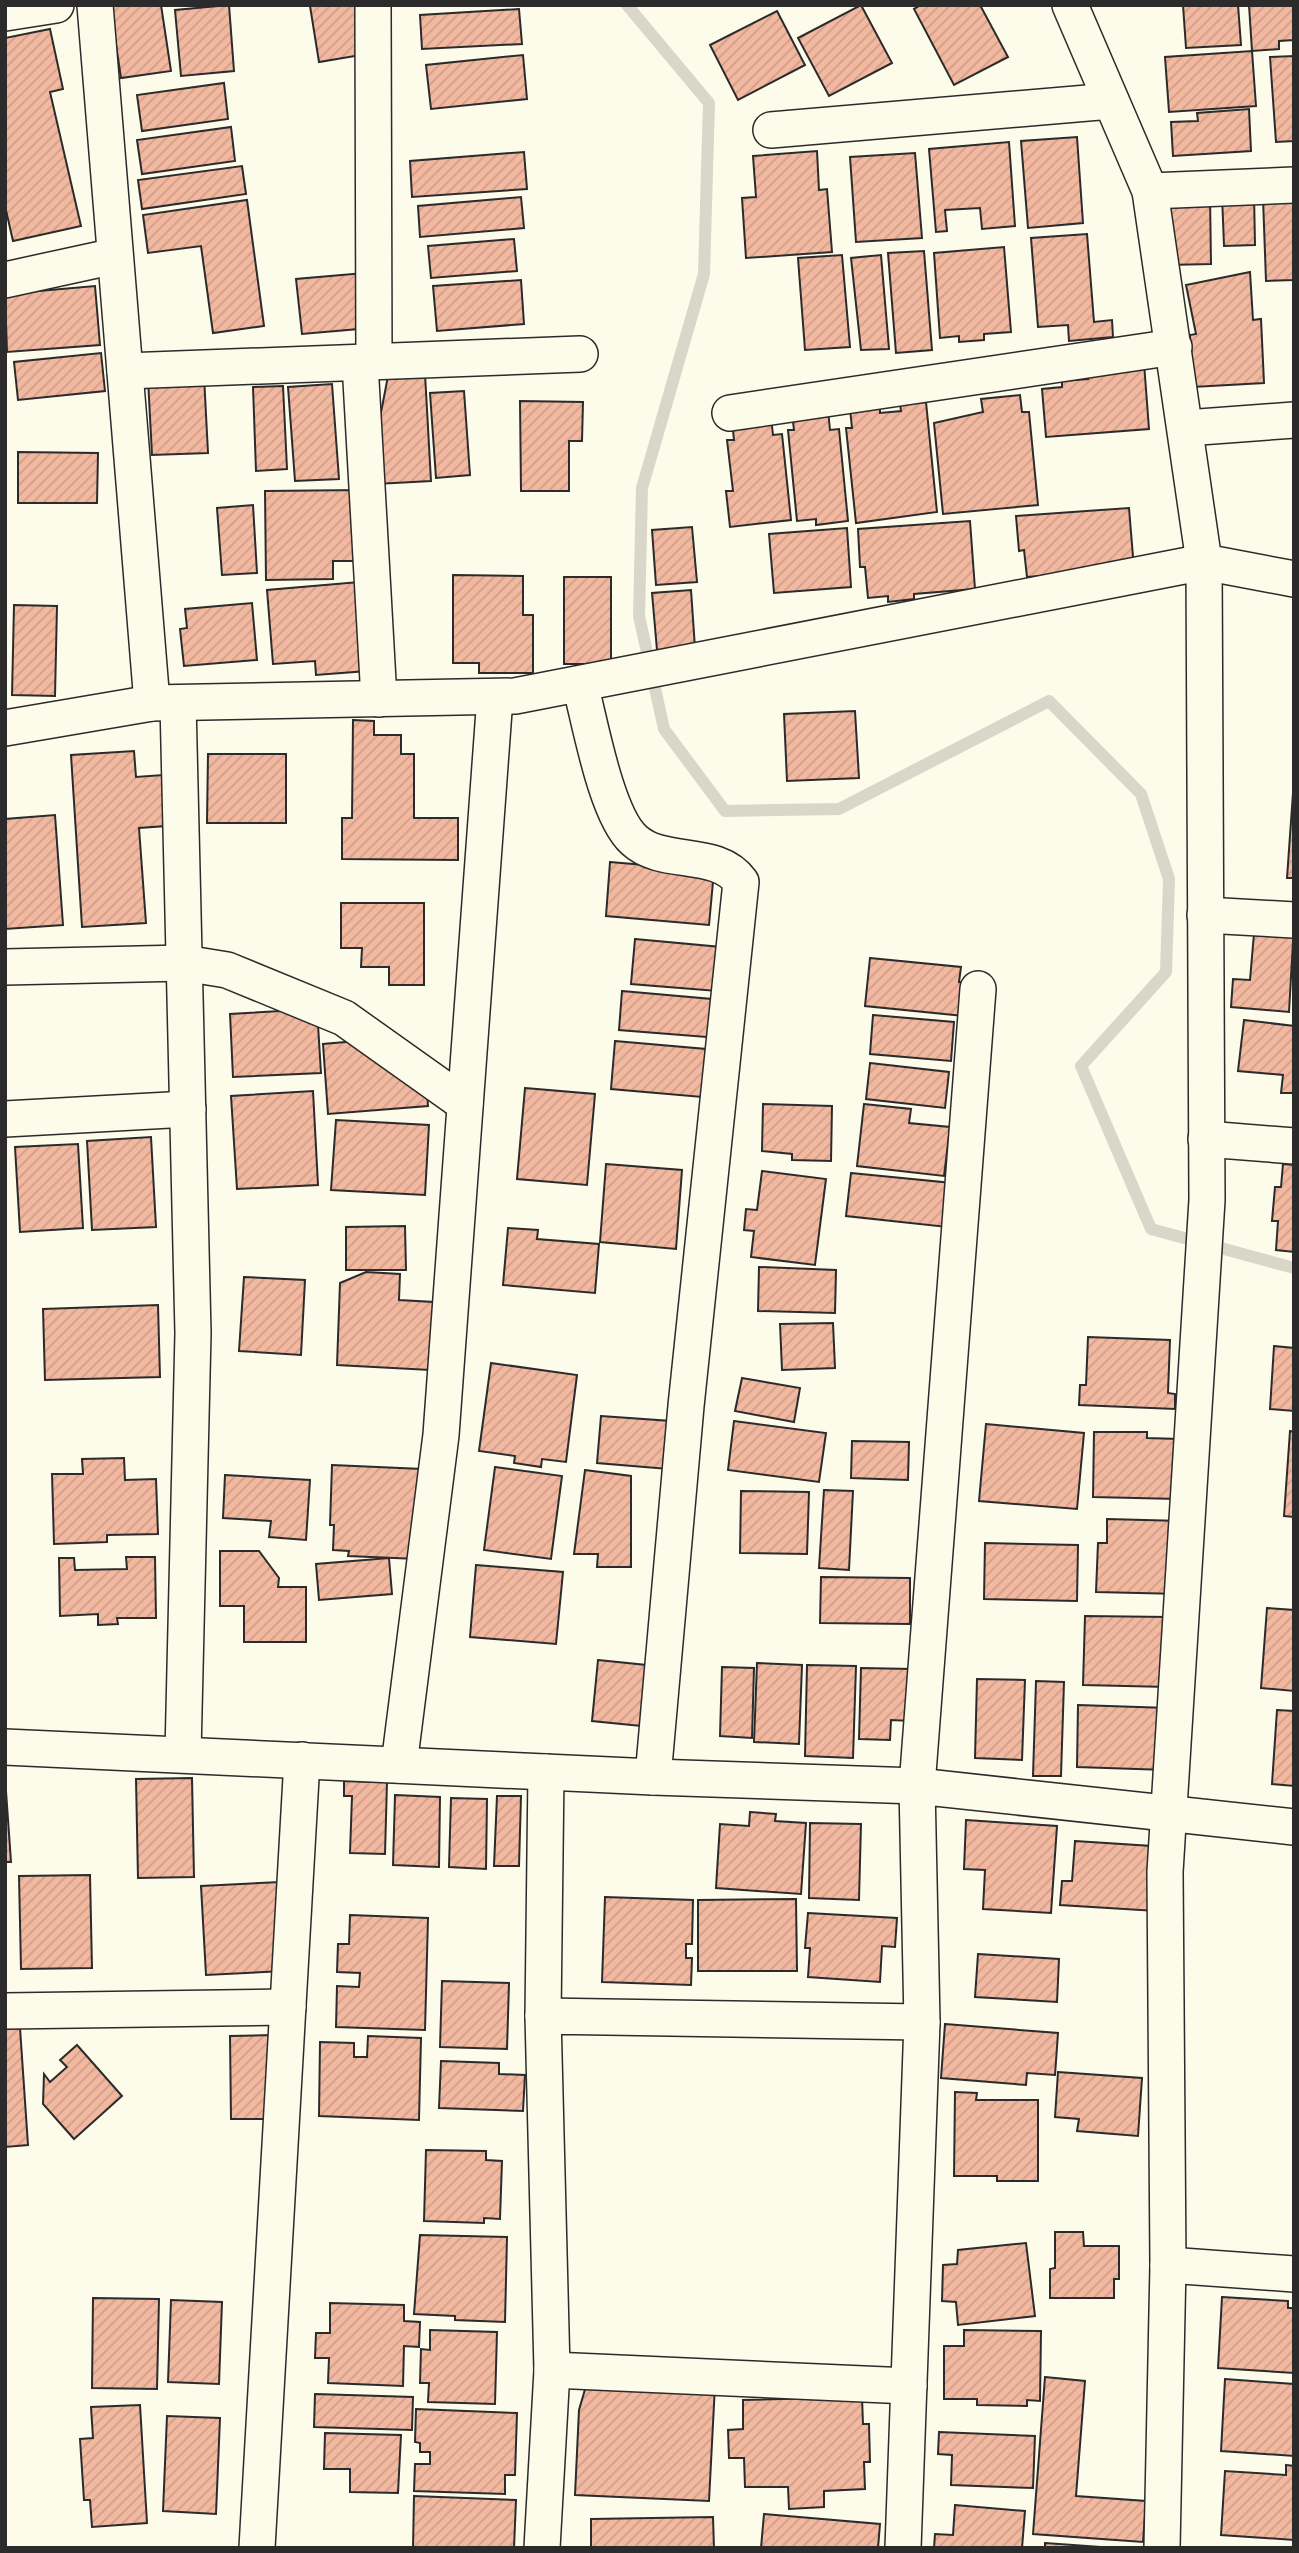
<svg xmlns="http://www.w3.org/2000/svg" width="1299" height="2553" font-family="'Space Grotesk',sans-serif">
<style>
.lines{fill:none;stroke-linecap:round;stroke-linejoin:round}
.stream{stroke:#d8d7c9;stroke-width:12}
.building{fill:url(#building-hatch);stroke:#2b2b2b;stroke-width:2}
.street-casing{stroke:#2b2b2b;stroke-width:38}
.street{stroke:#fdfbea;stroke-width:35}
</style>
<defs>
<pattern id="building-hatch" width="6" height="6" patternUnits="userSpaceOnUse" patternTransform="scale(1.75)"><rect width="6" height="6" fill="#f2b8a0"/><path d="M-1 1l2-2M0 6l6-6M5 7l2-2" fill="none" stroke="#d09e8a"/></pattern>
</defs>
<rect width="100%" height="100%" fill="#fdfbea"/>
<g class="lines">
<path class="stream" d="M 627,5 L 709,103 L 704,274 L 642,488 L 639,616 L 664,729 L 725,811 L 839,809 L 1049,701 L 1141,794 L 1169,879 L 1166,972 L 1081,1066 L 1151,1229 L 1294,1268"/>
</g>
<g class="building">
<path d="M 110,5 L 161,5 L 171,71 L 121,78 Z"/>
<path d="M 229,5 L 234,71 L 181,76 L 175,10 Z"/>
<path d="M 359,5 L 367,54 L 319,62 L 310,6 Z"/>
<path d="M 861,5 L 892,63 L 829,96 L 798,38 Z"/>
<path d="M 921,5 L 980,5 L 1008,57 L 954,85 L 914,9 Z"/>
<path d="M 1183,5 L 1238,5 L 1241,45 L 1186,48 Z"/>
<path d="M 1249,5 L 1294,5 L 1294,40 L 1279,41 L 1279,49 L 1252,51 Z"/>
<path d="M 519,9 L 522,44 L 422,49 L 420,15 Z"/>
<path d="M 777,11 L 805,65 L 738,100 L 710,45 Z"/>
<path d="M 50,29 L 63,89 L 50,92 L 81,226 L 13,241 L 5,206 L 5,38 Z"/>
<path d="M 1252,51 L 1256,106 L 1169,112 L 1165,57 Z"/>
<path d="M 523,55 L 527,99 L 431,109 L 426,65 Z"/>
<path d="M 1294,56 L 1294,141 L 1276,142 L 1270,57 Z"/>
<path d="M 224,83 L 228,119 L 142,131 L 137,95 Z"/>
<path d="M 1249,109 L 1251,151 L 1173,156 L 1171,122 L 1198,121 L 1197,113 Z"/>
<path d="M 231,127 L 235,161 L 142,174 L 137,140 Z"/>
<path d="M 1077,137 L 1083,223 L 1028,228 L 1021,141 Z"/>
<path d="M 1009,142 L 1015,226 L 982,229 L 980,208 L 945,210 L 947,231 L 936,232 L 929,149 Z"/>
<path d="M 817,151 L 819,190 L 827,189 L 832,252 L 746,258 L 742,198 L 756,197 L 753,156 Z"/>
<path d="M 524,152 L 527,189 L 412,197 L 410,161 Z"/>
<path d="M 915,153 L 922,238 L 856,242 L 850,157 Z"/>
<path d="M 242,166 L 246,194 L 142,209 L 138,180 Z"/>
<path d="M 1254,194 L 1255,245 L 1224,246 L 1222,195 Z"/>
<path d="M 1210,195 L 1211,264 L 1167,265 L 1171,196 Z"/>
<path d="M 521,197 L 524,228 L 420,237 L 418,206 Z"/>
<path d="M 1263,198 L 1294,198 L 1294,280 L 1266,281 Z"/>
<path d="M 247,200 L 264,326 L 213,333 L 201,246 L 148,253 L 143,215 Z"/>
<path d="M 1087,234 L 1094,322 L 1112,320 L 1113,337 L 1069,341 L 1068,325 L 1038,327 L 1031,238 Z"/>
<path d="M 514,239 L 517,271 L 431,278 L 428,246 Z"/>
<path d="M 1004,247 L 1011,332 L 984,334 L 984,340 L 959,342 L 959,336 L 940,338 L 934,253 Z"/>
<path d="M 924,251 L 932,350 L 896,353 L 888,253 Z"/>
<path d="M 842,255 L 850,347 L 805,350 L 798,258 Z"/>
<path d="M 881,255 L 889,349 L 861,350 L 851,258 Z"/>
<path d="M 1250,272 L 1253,320 L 1261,319 L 1264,383 L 1193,387 L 1190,335 L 1196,334 L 1186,285 Z"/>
<path d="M 364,273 L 370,328 L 302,334 L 296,279 Z"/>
<path d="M 521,280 L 524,324 L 437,331 L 433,286 Z"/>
<path d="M 95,286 L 100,345 L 7,352 L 5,294 Z"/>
<path d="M 101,353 L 105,391 L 18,400 L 14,362 Z"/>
<path d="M 1144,363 L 1149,429 L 1046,437 L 1042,389 L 1062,387 L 1062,381 L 1088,379 L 1087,367 Z"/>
<path d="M 425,374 L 431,481 L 376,484 L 374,449 L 388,376 Z"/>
<path d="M 204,376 L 208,453 L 152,455 L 148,379 Z"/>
<path d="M 332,384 L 339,479 L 295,481 L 288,387 Z"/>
<path d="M 283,386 L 287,469 L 256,471 L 253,387 Z"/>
<path d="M 464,391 L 470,475 L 436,478 L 430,393 Z"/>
<path d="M 1020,395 L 1022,412 L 1029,412 L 1038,505 L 943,514 L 934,423 L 983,412 L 981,399 Z"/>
<path d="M 520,401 L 583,402 L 582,441 L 569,441 L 569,491 L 521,491 Z"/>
<path d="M 926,402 L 937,512 L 856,523 L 846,428 L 852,428 L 850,409 L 880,406 L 880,413 L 901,411 L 900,404 Z"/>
<path d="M 828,410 L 830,430 L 839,429 L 848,521 L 816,525 L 816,519 L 797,521 L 788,430 L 794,430 L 792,414 Z"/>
<path d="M 771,417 L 773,435 L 782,434 L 791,520 L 730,527 L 726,491 L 733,491 L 727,440 L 734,440 L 732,421 Z"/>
<path d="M 18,452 L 98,453 L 97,503 L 18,503 Z"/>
<path d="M 361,490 L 362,561 L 333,561 L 333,579 L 266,580 L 265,491 Z"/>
<path d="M 253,505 L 257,573 L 222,575 L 217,508 Z"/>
<path d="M 1129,508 L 1134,569 L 1027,577 L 1024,550 L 1019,551 L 1016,516 Z"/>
<path d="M 970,521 L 975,589 L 914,594 L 914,599 L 888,602 L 888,596 L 868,598 L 865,567 L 860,567 L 858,529 Z"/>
<path d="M 692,527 L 697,582 L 656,585 L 652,530 Z"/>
<path d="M 847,528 L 851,587 L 774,593 L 769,534 Z"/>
<path d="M 453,575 L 523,576 L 523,615 L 533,615 L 533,673 L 479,673 L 479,663 L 453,663 Z"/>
<rect x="564" y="577" width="47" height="87"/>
<path d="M 359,582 L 367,671 L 316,675 L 315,661 L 273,664 L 267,590 Z"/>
<path d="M 691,590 L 695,648 L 657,650 L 652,593 Z"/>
<path d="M 252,603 L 257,660 L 184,666 L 180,629 L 187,628 L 185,609 Z"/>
<path d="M 14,605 L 57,606 L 55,696 L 12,695 Z"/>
<path d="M 855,711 L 859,778 L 787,781 L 784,714 Z"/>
<path d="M 353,720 L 374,721 L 374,735 L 401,735 L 401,754 L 414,754 L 414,818 L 458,818 L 458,860 L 342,859 L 342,818 L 352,818 Z"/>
<path d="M 134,751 L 136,777 L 163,775 L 166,826 L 139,828 L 146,923 L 82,927 L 71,755 Z"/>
<path d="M 208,754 L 286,754 L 286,823 L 207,823 Z"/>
<path d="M 1293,793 L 1294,878 L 1287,878 Z"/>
<path d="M 55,815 L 63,925 L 5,929 L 5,819 Z"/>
<path d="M 610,862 L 714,871 L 709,925 L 606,916 Z"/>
<path d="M 341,903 L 424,903 L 424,985 L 389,985 L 389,967 L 361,967 L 362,948 L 341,948 Z"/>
<path d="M 1255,922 L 1294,925 L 1289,1012 L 1231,1007 L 1233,979 L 1250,980 Z"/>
<path d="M 635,939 L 721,947 L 717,991 L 631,984 Z"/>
<path d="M 870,958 L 961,967 L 959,982 L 977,984 L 974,1017 L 865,1006 Z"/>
<path d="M 622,991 L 723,1000 L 719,1038 L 619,1030 Z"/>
<path d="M 317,1009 L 321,1073 L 233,1077 L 230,1014 Z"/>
<path d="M 873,1015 L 954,1022 L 951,1061 L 870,1054 Z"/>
<path d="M 1244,1020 L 1294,1026 L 1294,1093 L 1281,1093 L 1283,1075 L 1238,1071 Z"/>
<path d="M 357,1041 L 426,1078 L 428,1106 L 328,1114 L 323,1044 Z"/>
<path d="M 615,1041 L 706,1049 L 702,1097 L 611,1089 Z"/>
<path d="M 870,1063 L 949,1072 L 945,1108 L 866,1099 Z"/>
<path d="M 525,1088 L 595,1094 L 587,1185 L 517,1179 Z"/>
<path d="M 313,1091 L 318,1185 L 237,1189 L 231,1096 Z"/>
<path d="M 763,1104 L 832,1106 L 831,1161 L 792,1160 L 792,1154 L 762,1151 Z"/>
<path d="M 864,1104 L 911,1109 L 909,1123 L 950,1127 L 944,1176 L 857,1166 Z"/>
<path d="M 336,1120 L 429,1125 L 425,1195 L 331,1190 Z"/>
<path d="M 151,1137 L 156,1227 L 92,1230 L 87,1141 Z"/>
<path d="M 78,1144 L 83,1228 L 20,1232 L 15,1147 Z"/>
<path d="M 606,1164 L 682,1170 L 676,1249 L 600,1242 Z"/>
<path d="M 1283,1164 L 1294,1165 L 1294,1252 L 1276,1250 L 1278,1221 L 1272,1221 L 1275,1187 L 1281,1187 Z"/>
<path d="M 762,1171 L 826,1179 L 815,1265 L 751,1257 L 754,1231 L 744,1230 L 746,1209 L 757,1210 Z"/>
<path d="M 851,1173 L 952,1183 L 947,1227 L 846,1216 Z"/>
<path d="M 405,1226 L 406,1270 L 346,1270 L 346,1227 Z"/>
<path d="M 508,1228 L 538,1230 L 537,1239 L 599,1244 L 595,1293 L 503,1285 Z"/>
<path d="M 759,1267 L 836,1270 L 835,1313 L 758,1311 Z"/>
<path d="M 366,1272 L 400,1274 L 399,1300 L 434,1302 L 430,1370 L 337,1365 L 340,1283 Z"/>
<path d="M 244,1277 L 305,1280 L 301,1355 L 239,1351 Z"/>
<path d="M 158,1305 L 160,1377 L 45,1380 L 43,1309 Z"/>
<path d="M 833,1323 L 835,1368 L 782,1370 L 780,1324 Z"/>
<path d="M 1088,1337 L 1170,1340 L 1168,1393 L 1175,1394 L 1175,1409 L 1079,1405 L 1080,1385 L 1086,1385 Z"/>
<path d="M 1274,1346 L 1294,1348 L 1294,1411 L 1270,1409 Z"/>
<path d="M 491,1363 L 577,1375 L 566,1462 L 542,1459 L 541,1467 L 514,1463 L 515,1456 L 479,1451 Z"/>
<path d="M 742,1378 L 800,1388 L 794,1422 L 735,1411 Z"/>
<path d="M 601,1416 L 671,1421 L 668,1469 L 597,1463 Z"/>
<path d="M 734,1421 L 826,1433 L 819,1482 L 728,1470 Z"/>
<path d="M 986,1424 L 1084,1433 L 1077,1509 L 979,1501 Z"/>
<path d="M 1290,1431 L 1294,1432 L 1294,1517 L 1284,1516 Z"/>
<path d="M 1094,1432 L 1147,1432 L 1147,1438 L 1179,1439 L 1178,1499 L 1093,1497 Z"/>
<path d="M 852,1441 L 909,1442 L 908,1480 L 851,1478 Z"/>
<path d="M 124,1458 L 125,1480 L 156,1479 L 158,1534 L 107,1535 L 107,1542 L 54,1544 L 52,1474 L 83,1474 L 82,1459 Z"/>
<path d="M 332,1465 L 422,1469 L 417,1559 L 348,1556 L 349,1551 L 333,1550 L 334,1525 L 330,1525 Z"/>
<path d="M 495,1467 L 562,1476 L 551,1559 L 484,1550 Z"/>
<path d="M 585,1470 L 631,1476 L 631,1567 L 597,1567 L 598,1554 L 574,1554 Z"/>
<path d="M 225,1475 L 310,1480 L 306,1540 L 269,1537 L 271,1521 L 223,1518 Z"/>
<path d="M 824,1490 L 853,1491 L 849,1570 L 819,1568 Z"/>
<path d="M 741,1491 L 809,1492 L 807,1554 L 740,1553 Z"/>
<path d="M 1107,1519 L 1182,1521 L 1181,1594 L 1096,1592 L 1098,1543 L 1107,1543 Z"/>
<path d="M 985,1543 L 1078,1545 L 1077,1601 L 984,1599 Z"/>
<path d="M 220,1551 L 259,1551 L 279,1578 L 278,1587 L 306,1587 L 306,1642 L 244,1642 L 244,1606 L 220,1606 Z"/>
<path d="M 126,1557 L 155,1557 L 156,1618 L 117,1618 L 118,1624 L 98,1625 L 98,1614 L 60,1616 L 59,1558 L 74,1558 L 75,1570 L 127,1569 Z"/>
<path d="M 389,1558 L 392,1594 L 319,1600 L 316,1564 Z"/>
<path d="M 476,1565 L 563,1572 L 556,1644 L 470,1637 Z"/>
<path d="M 821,1577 L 910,1578 L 910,1624 L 820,1623 Z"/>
<path d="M 1267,1608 L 1294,1610 L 1294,1691 L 1261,1688 Z"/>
<path d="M 1085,1616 L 1169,1617 L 1168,1687 L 1083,1685 Z"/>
<path d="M 598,1660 L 656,1666 L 651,1727 L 592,1721 Z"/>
<path d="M 757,1663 L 802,1665 L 799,1744 L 754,1742 Z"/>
<path d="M 807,1665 L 856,1666 L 853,1758 L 805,1756 Z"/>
<path d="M 722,1667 L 754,1668 L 752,1738 L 720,1736 Z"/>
<path d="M 861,1668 L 913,1669 L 912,1721 L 891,1720 L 890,1740 L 859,1739 Z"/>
<path d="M 977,1679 L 1025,1680 L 1022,1760 L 975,1758 Z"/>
<path d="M 1036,1681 L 1064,1682 L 1061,1776 L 1033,1776 Z"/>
<path d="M 1078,1705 L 1168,1708 L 1166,1770 L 1077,1767 Z"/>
<path d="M 1277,1710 L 1294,1711 L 1294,1786 L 1272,1784 Z"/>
<path d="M 5,1777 L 11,1862 L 5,1862 Z"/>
<path d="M 192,1778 L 194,1877 L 138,1878 L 136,1779 Z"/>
<path d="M 344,1781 L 387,1782 L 385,1854 L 350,1853 L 352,1796 L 344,1796 Z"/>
<path d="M 395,1795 L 440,1797 L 439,1867 L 393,1865 Z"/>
<path d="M 497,1796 L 521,1796 L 519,1866 L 494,1866 Z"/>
<path d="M 451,1798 L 487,1799 L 486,1869 L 449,1867 Z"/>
<path d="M 750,1812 L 776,1814 L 775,1821 L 806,1823 L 801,1894 L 716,1888 L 720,1824 L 749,1826 Z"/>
<path d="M 966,1820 L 1057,1826 L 1051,1913 L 983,1909 L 985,1870 L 964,1869 Z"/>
<path d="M 810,1823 L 861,1824 L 859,1900 L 809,1898 Z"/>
<path d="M 1075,1841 L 1152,1846 L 1156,1911 L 1060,1905 L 1062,1881 L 1072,1881 Z"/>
<path d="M 90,1875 L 92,1968 L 21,1969 L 19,1876 Z"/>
<path d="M 280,1882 L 284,1971 L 206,1975 L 201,1886 Z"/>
<path d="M 605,1897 L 693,1900 L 692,1944 L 686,1944 L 686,1958 L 692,1958 L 691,1985 L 602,1982 Z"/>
<path d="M 796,1899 L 797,1971 L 698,1971 L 698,1900 Z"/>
<path d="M 808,1913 L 897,1918 L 895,1947 L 882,1946 L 880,1982 L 808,1977 L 810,1948 L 805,1948 Z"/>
<path d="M 350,1915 L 428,1918 L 425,2030 L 336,2027 L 337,1986 L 359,1987 L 360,1973 L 337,1972 L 338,1944 L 349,1944 Z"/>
<path d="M 978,1954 L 1059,1959 L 1057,2002 L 975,1997 Z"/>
<path d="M 442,1981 L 509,1983 L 507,2049 L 440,2047 Z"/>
<path d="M 945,2024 L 1058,2033 L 1055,2075 L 1027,2073 L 1026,2085 L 941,2078 Z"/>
<path d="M 20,2028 L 28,2145 L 5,2147 L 5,2029 Z"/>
<path d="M 273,2035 L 273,2119 L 231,2119 L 230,2036 Z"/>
<path d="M 368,2036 L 421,2038 L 419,2120 L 319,2116 L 320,2042 L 354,2043 L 354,2057 L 367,2057 Z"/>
<path d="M 77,2045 L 122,2096 L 74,2139 L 43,2104 L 44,2074 L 50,2082 L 67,2067 L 60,2060 Z"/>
<path d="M 441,2061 L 499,2063 L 499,2074 L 525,2075 L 523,2111 L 439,2108 Z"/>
<path d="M 1058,2072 L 1142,2078 L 1138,2136 L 1077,2131 L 1079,2119 L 1055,2117 Z"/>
<path d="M 955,2092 L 977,2093 L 976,2100 L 1038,2100 L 1038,2181 L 997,2181 L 997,2176 L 954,2176 Z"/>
<path d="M 426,2150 L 486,2151 L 486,2160 L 502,2161 L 500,2219 L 484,2218 L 484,2223 L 424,2221 Z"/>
<path d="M 1055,2232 L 1083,2232 L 1084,2246 L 1119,2246 L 1119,2279 L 1114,2279 L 1114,2298 L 1050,2298 L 1050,2269 L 1055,2268 Z"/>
<path d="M 420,2235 L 507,2237 L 505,2322 L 455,2320 L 455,2316 L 414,2314 Z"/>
<path d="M 1026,2243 L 1035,2316 L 958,2325 L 956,2302 L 942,2301 L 943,2265 L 957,2264 L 958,2250 Z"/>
<path d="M 1222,2297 L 1288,2301 L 1288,2308 L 1294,2308 L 1294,2373 L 1218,2368 Z"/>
<path d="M 93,2298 L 159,2299 L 157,2389 L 92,2388 Z"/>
<path d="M 171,2300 L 222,2302 L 219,2384 L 168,2382 Z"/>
<path d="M 330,2303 L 404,2305 L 404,2321 L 420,2322 L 419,2347 L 404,2346 L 403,2386 L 328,2383 L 329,2358 L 315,2358 L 316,2333 L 330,2333 Z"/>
<path d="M 430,2330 L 497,2332 L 495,2404 L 428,2402 L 429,2383 L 420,2383 L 421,2349 L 430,2350 Z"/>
<path d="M 964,2330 L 1041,2331 L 1040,2401 L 1027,2400 L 1027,2406 L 977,2405 L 977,2399 L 944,2399 L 944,2346 L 964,2346 Z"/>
<path d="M 1045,2377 L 1085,2381 L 1076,2496 L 1146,2501 L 1143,2542 L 1033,2534 Z"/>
<path d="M 588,2379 L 715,2385 L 709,2501 L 575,2495 L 579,2410 Z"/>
<path d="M 1225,2379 L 1294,2384 L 1294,2456 L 1221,2451 Z"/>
<path d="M 315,2394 L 413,2397 L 412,2430 L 314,2427 Z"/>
<path d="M 862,2397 L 863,2424 L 869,2424 L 870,2462 L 864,2462 L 865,2489 L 824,2491 L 824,2507 L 789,2509 L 788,2487 L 745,2487 L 744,2458 L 729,2458 L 728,2430 L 743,2429 L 743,2400 Z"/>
<path d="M 140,2405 L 147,2523 L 92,2527 L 90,2500 L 84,2500 L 80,2439 L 93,2438 L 91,2407 Z"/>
<path d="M 416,2409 L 517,2413 L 515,2475 L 505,2475 L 505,2494 L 414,2491 L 415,2464 L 430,2464 L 430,2452 L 420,2452 L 420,2443 L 415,2442 Z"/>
<path d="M 167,2416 L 220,2418 L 216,2514 L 163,2511 Z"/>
<path d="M 939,2432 L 1035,2436 L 1033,2488 L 951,2485 L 952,2455 L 938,2454 Z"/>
<path d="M 325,2433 L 401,2435 L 398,2493 L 350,2492 L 350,2469 L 324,2469 Z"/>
<path d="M 1286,2465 L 1294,2466 L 1294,2540 L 1221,2535 L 1225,2471 L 1286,2475 Z"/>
<path d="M 414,2496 L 516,2500 L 514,2548 L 413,2548 Z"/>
<path d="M 955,2505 L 1025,2511 L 1022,2548 L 934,2548 L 935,2534 L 953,2535 Z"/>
<path d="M 764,2514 L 880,2524 L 878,2548 L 761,2548 Z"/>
<path d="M 713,2517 L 714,2548 L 591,2548 L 591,2519 Z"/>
<path d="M 1045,2543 L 1115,2548 L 1045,2548 Z"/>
</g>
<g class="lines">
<g class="street-casing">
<g id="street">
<path d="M 95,5 L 152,703"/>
<path d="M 373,5 L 374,362"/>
<path d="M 1070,5 L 1150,191 L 1204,562 L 1294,579"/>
<path d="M 5,13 L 56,5"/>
<path d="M 771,130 L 1111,101"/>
<path d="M 1150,191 L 1294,185"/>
<path d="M 5,280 L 115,256"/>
<path d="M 360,363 L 379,699"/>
<path d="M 125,371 L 580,354"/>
<path d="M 730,413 L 1174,347"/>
<path d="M 1186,428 L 1294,420"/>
<path d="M 580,684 C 590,722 606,815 634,840 C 663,867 717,848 741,882 L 686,1406 L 653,1777"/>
<path d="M 178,703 L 193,1333 L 183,1753"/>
<path d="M 5,728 L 152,703 L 515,696 L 1204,562 L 1207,1200 L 1165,1872 L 1168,2265 L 1162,2548"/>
<path d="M 1205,915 L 1294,920"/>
<path d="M 5,967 L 184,963 L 227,970 L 344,1018 L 465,1104"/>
<path d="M 5,1119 L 188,1109"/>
<path d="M 1206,1139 L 1294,1146"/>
<path d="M 5,1747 L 653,1777 L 917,1786 L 978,989"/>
<path d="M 399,1765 L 441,1435 L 495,697"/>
<path d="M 5,2011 L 288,2007"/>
<path d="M 543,2016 L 546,1772"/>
<path d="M 1168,2265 L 1294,2274"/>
<path d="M 552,2370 L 909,2386"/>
<path d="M 257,2548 L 302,1760"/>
<path d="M 542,2548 L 552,2370 L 543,2016 L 922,2022 L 917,1786 L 1294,1827"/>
<path d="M 903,2548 L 922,2022"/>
</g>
</g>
<use href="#street" class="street"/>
</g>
<rect width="1299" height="2553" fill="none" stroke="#2b2b2b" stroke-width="14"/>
</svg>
